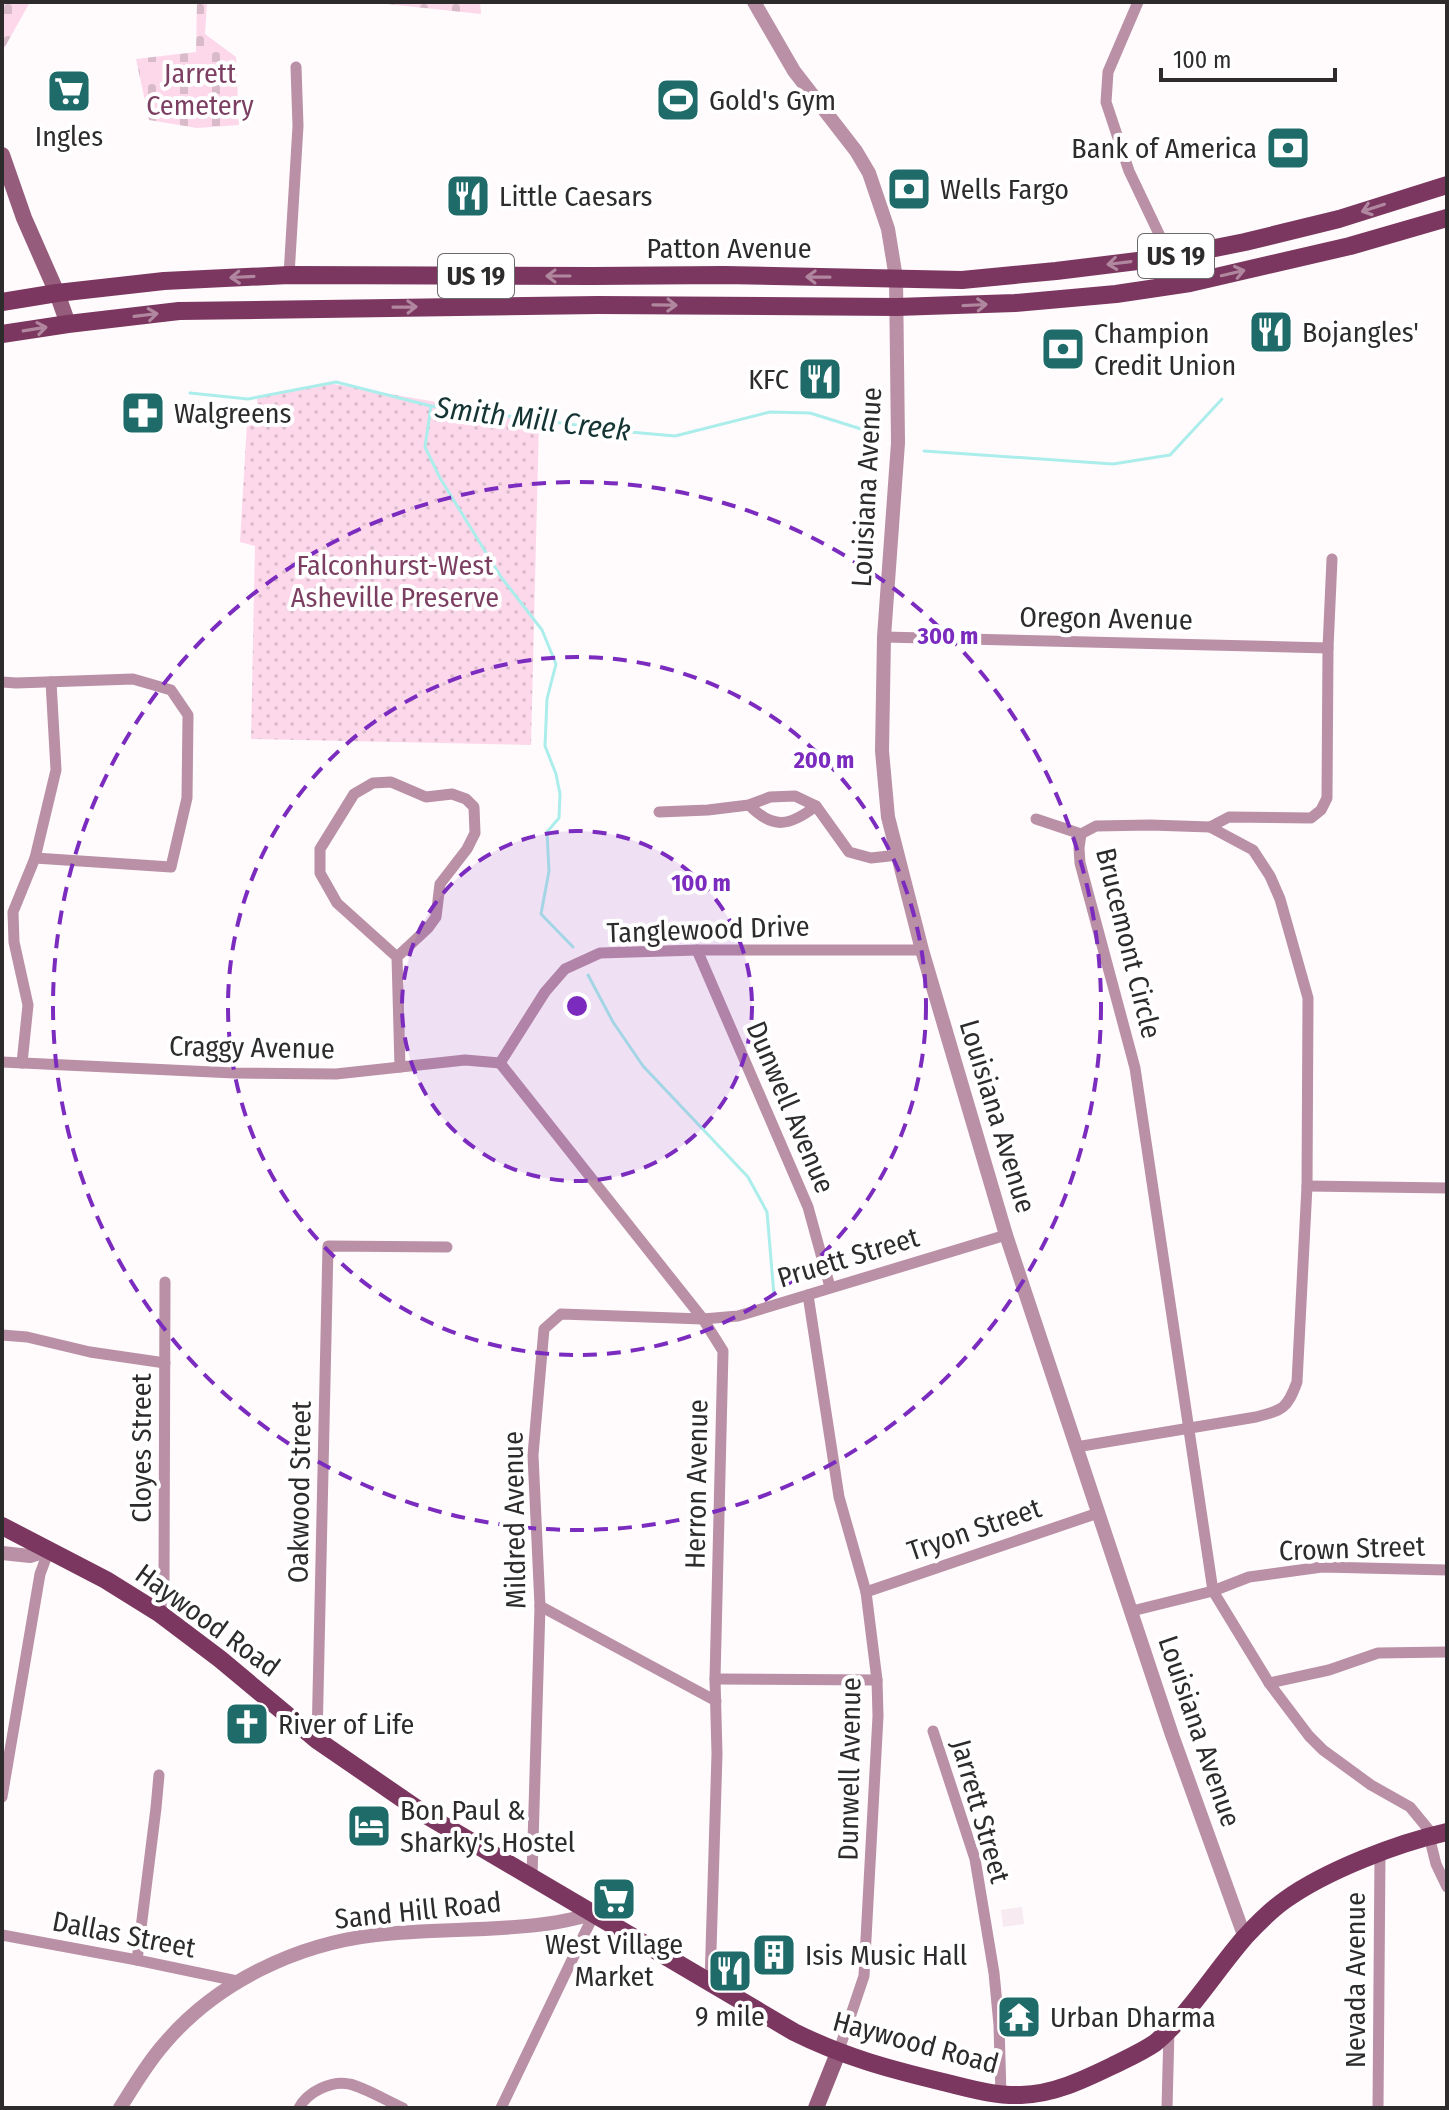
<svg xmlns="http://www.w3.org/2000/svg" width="1449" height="2110" font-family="'Fira Sans Condensed',sans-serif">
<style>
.built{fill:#f7eaf0}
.cemetery{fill:url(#cemetery-stones)}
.park{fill:url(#park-dots)}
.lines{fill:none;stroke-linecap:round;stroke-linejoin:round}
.stream{stroke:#aaedeb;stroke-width:3}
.minor{stroke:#b990a5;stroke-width:11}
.tertiary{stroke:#b990a5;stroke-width:14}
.secondary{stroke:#965c7c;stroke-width:16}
.primary{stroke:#7b375f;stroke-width:18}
.oneway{stroke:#b0879f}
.ring{fill:none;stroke:#7b2cbf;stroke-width:4;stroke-dasharray:14 10}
.labels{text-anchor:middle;stroke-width:8;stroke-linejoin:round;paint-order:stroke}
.shield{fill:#fff;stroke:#6c6b6b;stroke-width:2}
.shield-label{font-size:26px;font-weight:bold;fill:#2d2b2c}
.park-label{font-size:28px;fill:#7c3e61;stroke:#fff}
.poi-label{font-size:28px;fill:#2d2b2c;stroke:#fff;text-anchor:start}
.street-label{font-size:28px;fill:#2d2b2c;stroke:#fff}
.water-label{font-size:30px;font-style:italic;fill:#143534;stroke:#fff}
.centre{fill:#7b2cbf;stroke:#fff;stroke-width:4}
.ring-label{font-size:24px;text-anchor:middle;font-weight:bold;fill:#7b2cbf;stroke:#fff;stroke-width:8;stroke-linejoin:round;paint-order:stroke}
</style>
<defs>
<pattern id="cemetery-stones" width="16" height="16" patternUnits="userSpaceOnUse" patternTransform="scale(2)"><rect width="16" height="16" fill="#fcd8ea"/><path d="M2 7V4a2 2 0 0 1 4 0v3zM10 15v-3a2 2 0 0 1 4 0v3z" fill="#d8bac9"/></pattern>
<pattern id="park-dots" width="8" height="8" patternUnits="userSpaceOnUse" patternTransform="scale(2)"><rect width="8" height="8" fill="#fcd8ea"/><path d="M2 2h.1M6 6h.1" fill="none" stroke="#d8bac9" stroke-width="1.8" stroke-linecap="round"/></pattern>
</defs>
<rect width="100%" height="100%" fill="#fffafc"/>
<path class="built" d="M 1022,1907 L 1024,1924 L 1003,1927 L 1001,1910 Z"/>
<g class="cemetery">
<path d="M 2,2 L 30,2 L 2,52 Z"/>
<path d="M 197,2 L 207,2 L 205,34 L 236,57 L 239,125 L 197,128 L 149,120 L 136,59 L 196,52 Z"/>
<path d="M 368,2 L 480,2 L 481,14 Z"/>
</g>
<path class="park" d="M 328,383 L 539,420 L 531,745 L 251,739 L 255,546 L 240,542 L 247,423 L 258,422 L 257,398 Z"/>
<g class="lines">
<g class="stream">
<path d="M 190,393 L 248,399 L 336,382 L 431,406 L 630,432 L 675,436 L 770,412 L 810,413 L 874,433"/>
<path d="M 431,406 L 425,447 L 440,478 L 501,577 L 542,630 L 556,664 L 547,699 L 545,746 L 556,774 L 560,794 L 559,818 L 547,832 L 549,871 L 541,914 L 573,947"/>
<path d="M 924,451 L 1113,464 L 1170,455 L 1222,399"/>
<path d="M 588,975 L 613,1022 L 643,1066 L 748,1177 L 767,1212 L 774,1295"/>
</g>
<g class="minor">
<path d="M 1138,2 L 1108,72 L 1106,102 L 1129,171 L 1170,257"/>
<path d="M 289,275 L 298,126 L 296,67"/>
<path d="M 884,637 L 1328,648"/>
<path d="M 2,682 L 16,683 L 133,679 L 171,690 L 188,715 L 187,798 L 171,867 L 35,858"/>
<path d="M 749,805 C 773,830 790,826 816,806"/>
<path d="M 659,812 L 708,810 L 749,805 L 770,797 L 795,796 L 816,806 L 849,852 L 871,858 L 898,855"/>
<path d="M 1036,819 L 1081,834"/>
<path d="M 1210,827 L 1229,817 L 1311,818 L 1321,810 L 1327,798 L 1328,648 L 1332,559"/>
<path d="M 1081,834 L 1079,848 L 1080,863 L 1135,1068 L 1213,1591 L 1269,1683 L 1309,1736 L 1323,1750 L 1371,1785 L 1410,1807 L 1433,1835"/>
<path d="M 697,950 L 808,1207 L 830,1287"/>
<path d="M 397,957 L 337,903 L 320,873 L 320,849 L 354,794 L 373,783 L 391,782 L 426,797 L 452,794 L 466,799 L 474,807 L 475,833 L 467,849 L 440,884 L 436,917 L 428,928 L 397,957 L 400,1067"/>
<path d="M 2,1062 L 234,1073 L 336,1074 L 465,1060 L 500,1063"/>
<path d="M 22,1063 L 28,1005 L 14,942 L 13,912 L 35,858 L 56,770 L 51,682"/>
<path d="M 500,1063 L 703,1319 L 723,1351 L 715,1679 L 717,1754 L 710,1983"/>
<path d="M 500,1063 L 545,992 L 565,969 L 600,953 L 697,950 L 922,950"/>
<path d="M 1307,1186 L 1447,1188"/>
<path d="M 808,1295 L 839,1497 L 866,1592 L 877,1680 L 878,1716 L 864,1976 L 838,2053"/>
<path d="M 2,1335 L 27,1337 L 90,1352 L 165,1363"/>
<path d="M 1076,1447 L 1256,1417 C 1283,1410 1287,1409 1297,1382 L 1307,1186 L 1308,998 L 1280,899 L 1270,876 L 1253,850 L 1210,827 L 1150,825 L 1096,826 L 1081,834"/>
<path d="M 866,1592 L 1098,1513"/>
<path d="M 540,1606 L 716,1701"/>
<path d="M 1132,1611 L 1213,1591 L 1249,1577 L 1322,1567 L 1447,1570"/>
<path d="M 159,1613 L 163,1602 L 164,1588 L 165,1282"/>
<path d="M 715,1679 L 877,1680"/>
<path d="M 1269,1683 L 1329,1670 L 1378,1653 L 1447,1652"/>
<path d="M 933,1731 L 975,1859 L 994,1973 L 999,2025 L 1001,2095"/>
<path d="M 317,1740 L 328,1246 L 447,1247"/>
<path d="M 2,1797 L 40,1574 L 49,1550"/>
<path d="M 1429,1836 L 1436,1864 L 1447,1887"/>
<path d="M 532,1876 L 540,1606 L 533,1455 L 544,1329 L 561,1314 L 703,1319 L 738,1316 L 1006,1235"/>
<path d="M 2,1935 L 137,1960 L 237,1981"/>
<path d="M 137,1960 L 156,1808 L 159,1775"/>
<path d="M 299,2108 C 307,2092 332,2080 349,2084 C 362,2086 389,2102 403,2108"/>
<path d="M 501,2108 L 594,1914"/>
<path d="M 1167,2108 L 1169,2030"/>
<path d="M 1378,2108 L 1380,1853"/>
</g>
<g class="tertiary">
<path d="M 754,2 L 794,71 L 856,151 L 869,173 L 888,229 L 896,278 L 898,443 L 884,637 L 882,751 L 888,817 L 922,950 L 1006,1235 L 1172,1735 L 1245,1938"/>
<path d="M 2,1553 L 30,1556 L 49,1550"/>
<path d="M 120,2108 C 134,2086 147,2063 165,2043 C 217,1982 297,1944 376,1935 C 435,1928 494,1932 552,1923 C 566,1921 580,1917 594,1914"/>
</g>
<g class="secondary">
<path d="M 2,155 L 24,218 L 57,293 L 68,324"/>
<path d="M 816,2108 L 838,2053"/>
</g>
<g class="primary">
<path d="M 2,302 L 57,293 L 164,281 L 289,275 L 593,276 L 724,275 L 962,280 L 1056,271 L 1170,257 L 1245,242 L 1339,219 L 1447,185"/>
<path d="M 2,334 L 68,324 L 179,311 L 598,305 L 897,307 L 1015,303 L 1116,294 L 1190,283 L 1350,246 L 1447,218"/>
<path d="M 2,1526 L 106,1580 L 159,1613 L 220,1659 L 317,1740 L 426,1815 L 794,2032 C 844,2057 889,2069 943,2082 C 968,2088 994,2096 1021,2095 C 1054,2094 1083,2080 1112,2066 C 1126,2059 1142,2052 1155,2043 C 1189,2015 1216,1970 1245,1937 C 1257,1924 1271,1910 1285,1900 C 1327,1870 1398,1843 1447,1832"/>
</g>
</g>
<defs><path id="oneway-shaft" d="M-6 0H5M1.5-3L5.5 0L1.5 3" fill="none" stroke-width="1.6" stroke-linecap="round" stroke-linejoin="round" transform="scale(2)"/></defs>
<g class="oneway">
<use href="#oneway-shaft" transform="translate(1373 208) rotate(162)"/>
<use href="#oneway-shaft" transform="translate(1119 263) rotate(173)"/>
<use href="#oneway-shaft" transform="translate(1233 273) rotate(-13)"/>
<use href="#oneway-shaft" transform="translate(558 276) rotate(-180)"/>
<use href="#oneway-shaft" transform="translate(242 277) rotate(177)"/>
<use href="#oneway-shaft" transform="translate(818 277) rotate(-179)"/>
<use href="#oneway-shaft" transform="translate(665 305) rotate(1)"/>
<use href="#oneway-shaft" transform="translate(975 305) rotate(-3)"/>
<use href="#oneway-shaft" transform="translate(405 307) rotate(-1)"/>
<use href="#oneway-shaft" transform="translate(146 315) rotate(-7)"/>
<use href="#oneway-shaft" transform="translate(35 329) rotate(-9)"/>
</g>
<circle cx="577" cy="1006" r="175" fill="#7b2cbf" fill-opacity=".12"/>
<g class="ring">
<circle cx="577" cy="1006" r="175"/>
<circle cx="577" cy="1006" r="349"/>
<circle cx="577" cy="1006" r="524"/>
</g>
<defs>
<g id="supermarket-square" transform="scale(2.3)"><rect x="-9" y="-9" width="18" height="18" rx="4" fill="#1f6b69" stroke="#fff"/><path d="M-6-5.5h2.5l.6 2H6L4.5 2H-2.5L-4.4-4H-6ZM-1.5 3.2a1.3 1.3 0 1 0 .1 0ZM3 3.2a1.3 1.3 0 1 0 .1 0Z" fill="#fff"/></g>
<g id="stadium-square" transform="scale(2.3)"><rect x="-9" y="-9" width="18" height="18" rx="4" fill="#1f6b69" stroke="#fff"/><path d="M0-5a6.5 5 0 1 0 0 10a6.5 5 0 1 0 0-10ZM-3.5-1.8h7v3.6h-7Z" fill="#fff"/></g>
<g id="bank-square" transform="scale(2.3)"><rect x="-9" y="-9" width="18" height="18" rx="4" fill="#1f6b69" stroke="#fff"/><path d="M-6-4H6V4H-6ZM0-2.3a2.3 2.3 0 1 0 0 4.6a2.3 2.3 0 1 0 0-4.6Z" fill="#fff"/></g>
<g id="restaurant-square" transform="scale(2.3)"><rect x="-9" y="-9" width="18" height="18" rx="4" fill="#1f6b69" stroke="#fff"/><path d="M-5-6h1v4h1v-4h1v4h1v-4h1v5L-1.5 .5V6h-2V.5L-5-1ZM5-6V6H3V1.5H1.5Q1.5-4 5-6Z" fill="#fff"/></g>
<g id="pharmacy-square" transform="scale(2.3)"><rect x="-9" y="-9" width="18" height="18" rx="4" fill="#1f6b69" stroke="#fff"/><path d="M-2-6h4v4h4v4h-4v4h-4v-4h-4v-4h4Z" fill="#fff"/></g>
<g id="church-square" transform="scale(2.3)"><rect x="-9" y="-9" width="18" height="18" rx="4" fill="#1f6b69" stroke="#fff"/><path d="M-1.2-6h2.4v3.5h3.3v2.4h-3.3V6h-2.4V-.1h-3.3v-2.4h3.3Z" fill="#fff"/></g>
<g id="hotel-square" transform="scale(2.3)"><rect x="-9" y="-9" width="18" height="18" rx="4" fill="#1f6b69" stroke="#fff"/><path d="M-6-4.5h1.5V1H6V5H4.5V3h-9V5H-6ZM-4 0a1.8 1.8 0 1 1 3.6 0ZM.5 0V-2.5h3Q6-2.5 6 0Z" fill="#fff"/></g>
<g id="building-square" transform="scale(2.3)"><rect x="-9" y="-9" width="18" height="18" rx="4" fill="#1f6b69" stroke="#fff"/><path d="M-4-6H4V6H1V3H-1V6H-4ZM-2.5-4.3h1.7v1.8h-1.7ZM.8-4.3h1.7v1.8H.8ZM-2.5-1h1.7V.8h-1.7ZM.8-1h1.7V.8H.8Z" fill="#fff"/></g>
<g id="temple-square" transform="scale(2.3)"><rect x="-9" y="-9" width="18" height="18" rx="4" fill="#1f6b69" stroke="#fff"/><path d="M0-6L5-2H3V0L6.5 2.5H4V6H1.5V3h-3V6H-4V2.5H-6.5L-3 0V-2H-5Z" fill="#fff"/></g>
</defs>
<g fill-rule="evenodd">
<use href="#supermarket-square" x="69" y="91"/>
<use href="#stadium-square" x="678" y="100"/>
<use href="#bank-square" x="1288" y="148"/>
<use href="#bank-square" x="909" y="189"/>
<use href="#restaurant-square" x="468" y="196"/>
<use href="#restaurant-square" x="1271" y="332"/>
<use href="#bank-square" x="1063" y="349"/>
<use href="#restaurant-square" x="820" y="379"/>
<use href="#pharmacy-square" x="143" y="413"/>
<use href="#church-square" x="247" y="1724"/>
<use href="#hotel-square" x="369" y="1826"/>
<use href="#supermarket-square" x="614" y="1899"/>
<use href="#building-square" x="774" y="1955"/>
<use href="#restaurant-square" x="730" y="1971"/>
<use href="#temple-square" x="1019" y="2017"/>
</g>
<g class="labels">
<g class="shield">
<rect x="1138" y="234" width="76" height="44" rx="6"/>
<rect x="438" y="254" width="76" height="44" rx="6"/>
</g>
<g class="shield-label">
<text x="1176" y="265">US 19</text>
<text x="476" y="285">US 19</text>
</g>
<g class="park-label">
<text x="200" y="83">Jarrett<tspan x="200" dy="32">Cemetery</tspan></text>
<text x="395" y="575">Falconhurst-West<tspan x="395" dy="32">Asheville Preserve</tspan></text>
</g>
<g class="poi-label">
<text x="709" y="110">Gold's Gym</text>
<text x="69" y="146" text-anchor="middle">Ingles</text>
<text x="1257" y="158" text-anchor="end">Bank of America</text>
<text x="940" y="199">Wells Fargo</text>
<text x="499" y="206">Little Caesars</text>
<text x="1302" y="342">Bojangles'</text>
<text x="1094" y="343">Champion<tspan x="1094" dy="32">Credit Union</tspan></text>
<text x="789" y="389" text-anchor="end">KFC</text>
<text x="174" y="423">Walgreens</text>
<text x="278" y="1734">River of Life</text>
<text x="400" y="1820">Bon Paul &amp;<tspan x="400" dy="32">Sharky's Hostel</tspan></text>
<text x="614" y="1954" text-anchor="middle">West Village<tspan x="614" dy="32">Market</tspan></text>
<text x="805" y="1965">Isis Music Hall</text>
<text x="730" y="2026" text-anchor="middle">9 mile</text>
<text x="1050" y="2027">Urban Dharma</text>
</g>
<g class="street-label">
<text x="729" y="258">Patton Avenue</text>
<text transform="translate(866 487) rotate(-87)" y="10">Louisiana Avenue</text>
<text transform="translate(1106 618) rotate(1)" y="10">Oregon Avenue</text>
<text transform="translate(708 929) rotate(-2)" y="10">Tanglewood Drive</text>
<text transform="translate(1129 943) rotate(76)" y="10">Brucemont Circle</text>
<text transform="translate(252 1047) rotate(1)" y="10">Craggy Avenue</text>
<text transform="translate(791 1107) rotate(67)" y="10">Dunwell Avenue</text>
<text transform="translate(998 1116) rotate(73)" y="10">Louisiana Avenue</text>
<text transform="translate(848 1257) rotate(-17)" y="10">Pruett Street</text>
<text transform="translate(141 1448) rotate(-90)" y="10">Cloyes Street</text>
<text transform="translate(696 1484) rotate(-89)" y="10">Herron Avenue</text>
<text transform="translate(299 1492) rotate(-89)" y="10">Oakwood Street</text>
<text transform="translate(514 1520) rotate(-91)" y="10">Mildred Avenue</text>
<text transform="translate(974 1529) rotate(-19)" y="10">Tryon Street</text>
<text transform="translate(1352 1548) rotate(-2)" y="10">Crown Street</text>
<text transform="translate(208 1620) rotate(36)" y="10">Haywood Road</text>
<text transform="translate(1200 1731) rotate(71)" y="10">Louisiana Avenue</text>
<text transform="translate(849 1769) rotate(-89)" y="10">Dunwell Avenue</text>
<text transform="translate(981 1811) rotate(74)" y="10">Jarrett Street</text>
<text transform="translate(418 1910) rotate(-6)" y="10">Sand Hill Road</text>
<text transform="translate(124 1934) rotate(11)" y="10">Dallas Street</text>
<text transform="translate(1355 1980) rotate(-90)" y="10">Nevada Avenue</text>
<text transform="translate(916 2042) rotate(15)" y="10">Haywood Road</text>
</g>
<g class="water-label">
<text transform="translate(533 419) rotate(7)" y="10">Smith Mill Creek</text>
</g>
</g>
<circle cx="577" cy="1006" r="12" class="centre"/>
<g class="ring-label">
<text x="948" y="644">300 m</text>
<text x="824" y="768">200 m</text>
<text x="701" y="891">100 m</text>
</g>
<rect width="1449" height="2110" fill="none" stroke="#2d2b2c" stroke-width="8"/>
<path d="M1161 68v12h174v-12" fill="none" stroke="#2d2b2c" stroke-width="4"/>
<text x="1173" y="68" font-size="24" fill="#2d2b2c" stroke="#ffffff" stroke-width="6" paint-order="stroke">100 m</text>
</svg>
